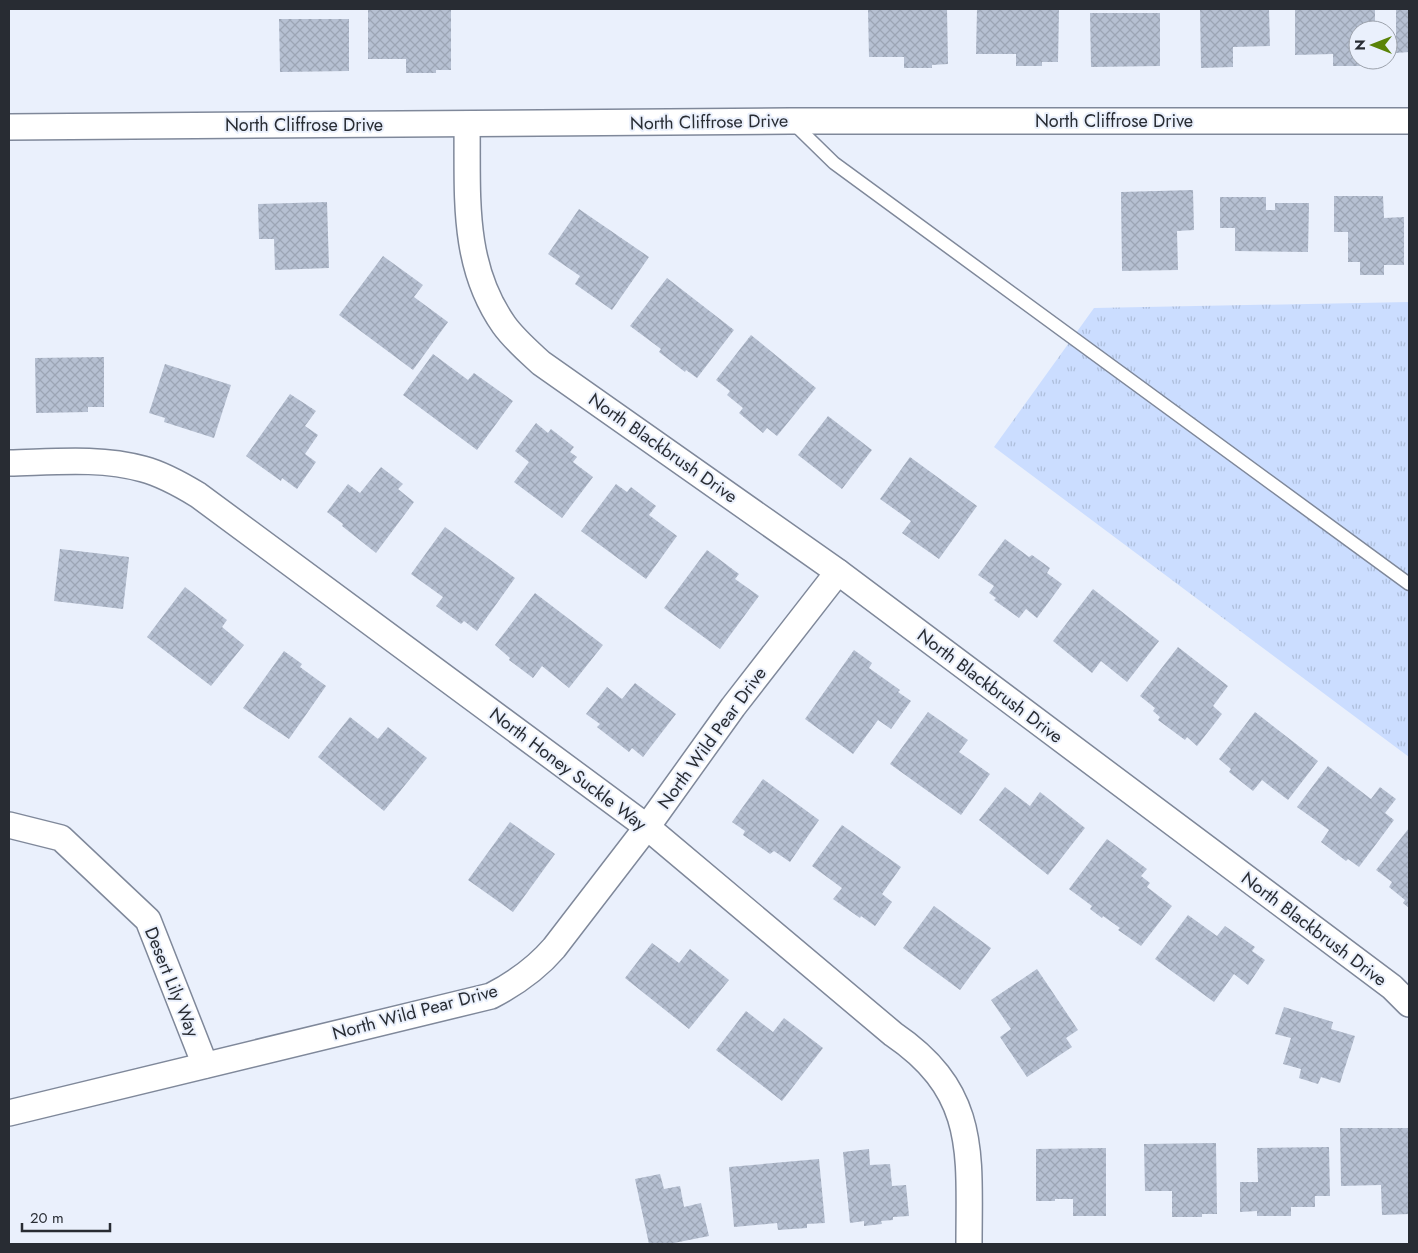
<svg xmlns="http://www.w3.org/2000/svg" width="1418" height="1253" font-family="Jost,sans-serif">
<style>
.grass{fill:url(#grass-tufts)}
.building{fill:url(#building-cross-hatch)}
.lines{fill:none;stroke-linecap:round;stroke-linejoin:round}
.lane-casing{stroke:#7f889a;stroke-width:15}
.street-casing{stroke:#7f889a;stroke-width:28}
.lane{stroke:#fff;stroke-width:12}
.street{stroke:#fff;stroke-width:25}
.labels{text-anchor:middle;stroke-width:4;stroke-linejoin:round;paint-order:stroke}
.street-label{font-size:18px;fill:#282c33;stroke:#eaf0fc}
</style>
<defs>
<pattern id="grass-tufts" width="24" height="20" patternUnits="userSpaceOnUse" patternTransform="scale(1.25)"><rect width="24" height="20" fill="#cbddff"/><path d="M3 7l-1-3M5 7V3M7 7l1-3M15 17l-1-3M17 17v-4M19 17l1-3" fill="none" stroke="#aebedb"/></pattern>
<pattern id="building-cross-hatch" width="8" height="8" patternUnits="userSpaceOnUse" patternTransform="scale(1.25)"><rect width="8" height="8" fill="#b6c0d2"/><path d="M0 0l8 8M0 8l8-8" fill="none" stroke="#9ca5b5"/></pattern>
</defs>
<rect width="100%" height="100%" fill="#eaf0fc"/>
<path class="grass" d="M 1409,302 L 1409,757 L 994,447 L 1094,308 Z"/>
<g class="building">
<path d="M 368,9 L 451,9 L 451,70 L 436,70 L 436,73 L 406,73 L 406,59 L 368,59 Z"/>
<path d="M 868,9 L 947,9 L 948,64 L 932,65 L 932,68 L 904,68 L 904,57 L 869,57 Z"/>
<path d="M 977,9 L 1059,9 L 1058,62 L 1042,62 L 1042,66 L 1016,66 L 1016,54 L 976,54 Z"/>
<path d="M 1200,9 L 1269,9 L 1270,46 L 1233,47 L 1233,67 L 1201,68 Z"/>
<path d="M 1295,9 L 1375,9 L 1375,30 L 1358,30 L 1358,60 L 1360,60 L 1360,66 L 1333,66 L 1333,54 L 1295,55 Z"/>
<path d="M 1396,9 L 1409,9 L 1409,52 L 1396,53 Z"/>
<path d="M 1090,13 L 1160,13 L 1160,66 L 1091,67 Z"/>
<path d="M 279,19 L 349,19 L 349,71 L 280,72 Z"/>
<path d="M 1193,190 L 1194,230 L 1177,231 L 1178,270 L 1122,271 L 1121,192 Z"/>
<path d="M 1334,196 L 1383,196 L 1384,218 L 1404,217 L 1404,265 L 1384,265 L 1384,275 L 1360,275 L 1360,262 L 1348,262 L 1348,232 L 1334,232 Z"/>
<path d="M 1220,197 L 1266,197 L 1266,210 L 1275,210 L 1275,203 L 1309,203 L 1308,252 L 1235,251 L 1235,228 L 1220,228 Z"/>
<path d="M 327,202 L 329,268 L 275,270 L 274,239 L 259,239 L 258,204 Z"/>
<path d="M 579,209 L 649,257 L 612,310 L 575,284 L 580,276 L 548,254 Z"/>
<path d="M 383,256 L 423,285 L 414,297 L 448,322 L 413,370 L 339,315 Z"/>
<path d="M 667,278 L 734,330 L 697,378 L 686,370 L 685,372 L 659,352 L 661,349 L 630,326 Z"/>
<path d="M 751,335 L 816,388 L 777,436 L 767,428 L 763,433 L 739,413 L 743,408 L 727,395 L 730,391 L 716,380 Z"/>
<path d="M 433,354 L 468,380 L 474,373 L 513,401 L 477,450 L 403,395 Z"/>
<path d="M 104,357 L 104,407 L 88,407 L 88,412 L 36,413 L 35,358 Z"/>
<path d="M 165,364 L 231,385 L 214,438 L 164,422 L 165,418 L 149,413 Z"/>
<path d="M 290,394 L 316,411 L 305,426 L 318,435 L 305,454 L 316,462 L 297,489 L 282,478 L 281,481 L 246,456 Z"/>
<path d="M 828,416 L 872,450 L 842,489 L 798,455 Z"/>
<path d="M 536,423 L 548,433 L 551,429 L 574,447 L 570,452 L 577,457 L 573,462 L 593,477 L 562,518 L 514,482 L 529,462 L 515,451 Z"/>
<path d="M 910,457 L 977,506 L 939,559 L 902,533 L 911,521 L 880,499 Z"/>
<path d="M 381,467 L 403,484 L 398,489 L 414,502 L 376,553 L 342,526 L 343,524 L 327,512 L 348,484 L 360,493 Z"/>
<path d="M 616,484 L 627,492 L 631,487 L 656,506 L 649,515 L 677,536 L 646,579 L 581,531 Z"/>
<path d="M 445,527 L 515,578 L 477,631 L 464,621 L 461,624 L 436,606 L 443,597 L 411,574 Z"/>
<path d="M 1005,539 L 1029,557 L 1032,555 L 1050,568 L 1047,573 L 1062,584 L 1037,618 L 1026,609 L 1019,618 L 994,600 L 996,598 L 989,593 L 994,586 L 978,575 Z"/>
<path d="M 60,549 L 129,557 L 123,609 L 54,601 Z"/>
<path d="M 707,550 L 739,574 L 735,579 L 759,596 L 720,649 L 664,608 Z"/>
<path d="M 185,587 L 227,620 L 222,627 L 244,645 L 211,686 L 147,637 Z"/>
<path d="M 1093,589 L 1159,641 L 1127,682 L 1101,661 L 1092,673 L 1053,641 Z"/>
<path d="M 535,593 L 603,645 L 569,688 L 542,666 L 533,678 L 509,660 L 510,658 L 495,645 Z"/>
<path d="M 1178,647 L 1228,686 L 1213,706 L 1222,714 L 1197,746 L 1187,737 L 1185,740 L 1158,720 L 1160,717 L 1153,711 L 1155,708 L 1140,696 Z"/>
<path d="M 854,650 L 872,663 L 869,668 L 900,690 L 898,692 L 911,701 L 891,729 L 878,720 L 853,754 L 805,719 Z"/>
<path d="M 284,651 L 302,664 L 300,667 L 326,686 L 289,739 L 243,708 Z"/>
<path d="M 635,683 L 676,714 L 643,757 L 632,748 L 629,752 L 597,727 L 600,724 L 586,714 L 607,687 L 622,699 Z"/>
<path d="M 928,712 L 968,740 L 959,752 L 990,774 L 961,815 L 890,764 Z"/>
<path d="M 1255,712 L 1318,761 L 1288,800 L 1262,780 L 1253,791 L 1229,772 L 1231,769 L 1219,759 Z"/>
<path d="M 350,717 L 378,739 L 388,727 L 427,758 L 384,811 L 318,757 Z"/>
<path d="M 1328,766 L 1371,799 L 1380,787 L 1396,799 L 1385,813 L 1394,820 L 1359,867 L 1348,859 L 1346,861 L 1321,842 L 1329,830 L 1297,807 Z"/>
<path d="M 763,779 L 819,820 L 790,862 L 774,851 L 770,854 L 743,835 L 745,831 L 732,822 Z"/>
<path d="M 1005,787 L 1030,806 L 1040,792 L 1085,828 L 1048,875 L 979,820 Z"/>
<path d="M 510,822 L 555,854 L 513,912 L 468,880 Z"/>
<path d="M 842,825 L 901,867 L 882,894 L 892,902 L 875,926 L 861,916 L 860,918 L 833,899 L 842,888 L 812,866 Z"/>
<path d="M 1409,828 L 1409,908 L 1403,903 L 1405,900 L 1389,887 L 1392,882 L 1376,870 Z"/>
<path d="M 1107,839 L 1147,869 L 1141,876 L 1150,883 L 1147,887 L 1172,906 L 1141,946 L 1118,930 L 1120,928 L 1103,916 L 1102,918 L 1090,909 L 1092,906 L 1069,889 Z"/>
<path d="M 934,906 L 991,948 L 960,990 L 903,948 Z"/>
<path d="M 1188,915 L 1217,936 L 1225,926 L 1255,947 L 1252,951 L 1265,960 L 1248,985 L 1234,974 L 1214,1002 L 1155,959 Z"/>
<path d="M 652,943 L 679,963 L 690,949 L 729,980 L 689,1029 L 625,978 Z"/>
<path d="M 1037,969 L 1078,1030 L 1066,1038 L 1072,1047 L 1027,1077 L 1000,1037 L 1011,1029 L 991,1000 Z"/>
<path d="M 1284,1007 L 1333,1022 L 1331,1029 L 1355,1036 L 1340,1083 L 1321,1077 L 1318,1084 L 1299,1078 L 1301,1069 L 1283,1064 L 1291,1038 L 1275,1034 Z"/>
<path d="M 746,1011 L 773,1032 L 784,1018 L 823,1048 L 782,1101 L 716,1050 Z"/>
<path d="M 1340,1128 L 1409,1128 L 1409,1214 L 1382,1215 L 1381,1185 L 1341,1186 Z"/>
<path d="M 1216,1143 L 1217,1214 L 1202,1214 L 1202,1217 L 1172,1217 L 1172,1191 L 1145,1191 L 1144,1144 Z"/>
<path d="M 1329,1147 L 1330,1196 L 1315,1196 L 1315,1207 L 1291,1207 L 1291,1216 L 1257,1216 L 1257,1211 L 1240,1212 L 1240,1182 L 1258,1182 L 1257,1148 Z"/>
<path d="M 1106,1148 L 1106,1216 L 1073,1216 L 1073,1199 L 1055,1199 L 1055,1201 L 1036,1201 L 1036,1149 Z"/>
<path d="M 869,1149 L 870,1165 L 890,1164 L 892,1186 L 906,1185 L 909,1216 L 893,1217 L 893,1220 L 881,1221 L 882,1224 L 864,1226 L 864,1221 L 850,1223 L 843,1152 Z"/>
<path d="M 819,1159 L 825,1223 L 807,1224 L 807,1228 L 778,1230 L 777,1223 L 734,1227 L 729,1167 Z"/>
<path d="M 660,1174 L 664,1189 L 680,1186 L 684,1207 L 701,1203 L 709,1236 L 669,1244 L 649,1244 L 635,1179 Z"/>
</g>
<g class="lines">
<g class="lane-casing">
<path id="lane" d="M 791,121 L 834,163 L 1409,584"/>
</g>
<g class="street-casing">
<g id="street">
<path d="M 467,124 C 468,194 461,264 504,325 C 514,339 528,351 541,363 L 838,572 L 1392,987 L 1409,1004"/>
<path d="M 9,127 L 790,121 L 1409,121"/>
<path d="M 9,463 C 53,462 100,457 143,469 C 162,474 180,484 198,495 L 647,827 L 893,1034 C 978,1092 969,1153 969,1244"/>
<path d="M 9,825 L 61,838 L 148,920 L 205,1065"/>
<path d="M 9,1113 L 491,996 C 516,983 536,969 554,948 L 647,827 L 733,707 L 838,572"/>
</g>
</g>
<use href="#lane" class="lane"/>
<use href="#street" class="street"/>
</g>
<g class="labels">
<g class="street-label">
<text x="1114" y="127">North Cliffrose Drive</text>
<text transform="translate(709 122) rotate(-1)" y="6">North Cliffrose Drive</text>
<text x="304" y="131">North Cliffrose Drive</text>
<text transform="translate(663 448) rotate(35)" y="6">North Blackbrush Drive</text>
<text transform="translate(990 686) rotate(37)" y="6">North Blackbrush Drive</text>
<text transform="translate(712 738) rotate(-54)" y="6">North Wild Pear Drive</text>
<text transform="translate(568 769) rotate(37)" y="6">North Honey Suckle Way</text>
<text transform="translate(1314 929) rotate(37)" y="6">North Blackbrush Drive</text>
<text transform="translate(172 982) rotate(68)" y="6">Desert Lily Way</text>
<text transform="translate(415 1012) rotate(-15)" y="6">North Wild Pear Drive</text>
</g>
</g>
<rect width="1418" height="1253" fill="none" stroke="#282c33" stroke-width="20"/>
<g transform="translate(1373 45) rotate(270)"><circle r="24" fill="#eaf0fc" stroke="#9ca2ac"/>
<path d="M0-4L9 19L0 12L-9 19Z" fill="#5a8308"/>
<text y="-8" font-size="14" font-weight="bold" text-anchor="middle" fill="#282c33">N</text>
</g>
<path d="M22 1223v8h88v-8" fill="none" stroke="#282c33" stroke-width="2.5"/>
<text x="30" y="1223" font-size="15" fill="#282c33" stroke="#eaf0fc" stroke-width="4" paint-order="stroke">20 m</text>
</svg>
